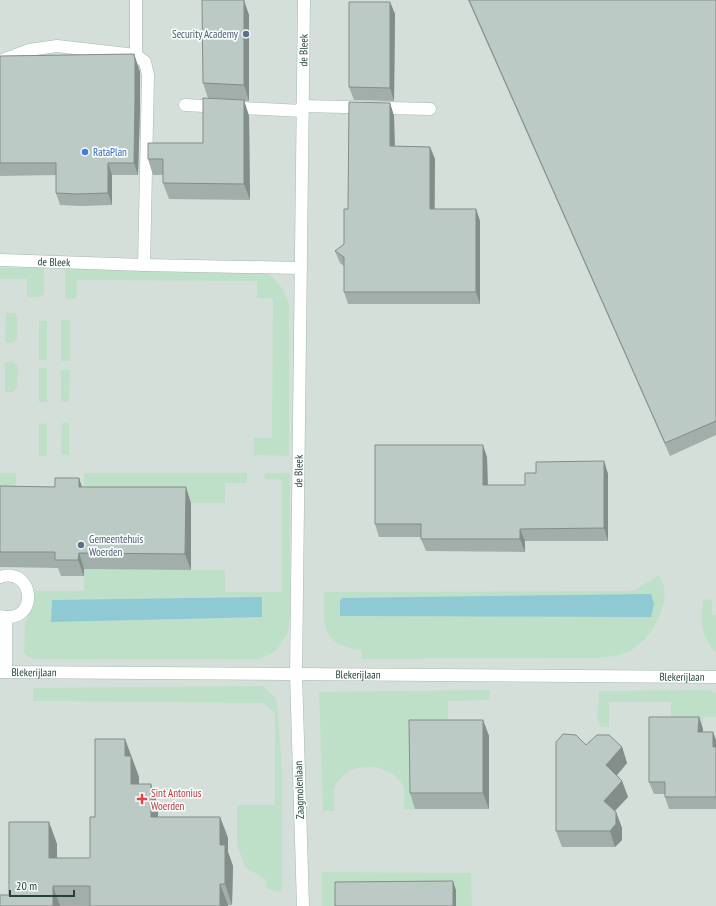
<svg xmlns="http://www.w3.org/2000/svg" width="716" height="906" font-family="'PT Sans Narrow',sans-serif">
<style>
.built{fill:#d4dfda}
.green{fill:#bfe0c8;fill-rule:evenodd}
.water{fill:#8ec9d4}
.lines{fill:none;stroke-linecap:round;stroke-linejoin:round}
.minor-casing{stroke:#a8b8b2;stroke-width:13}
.minor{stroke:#fff;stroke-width:12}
.wall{fill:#a1aea9}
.shaded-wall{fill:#838d89}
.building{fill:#bbcac4;stroke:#838d89}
.service-dot{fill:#5c6f8a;stroke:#f7fbf9;stroke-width:1.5}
.shop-dot{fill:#3f7fe0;stroke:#f7fbf9;stroke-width:1.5}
.health-dot{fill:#e0444e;stroke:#f7fbf9;stroke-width:1.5}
.labels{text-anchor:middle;stroke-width:3.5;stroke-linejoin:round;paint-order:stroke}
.service-label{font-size:11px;fill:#4e5e75;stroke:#f7fbf9;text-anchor:end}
.street-label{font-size:11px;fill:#24423a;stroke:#f7fbf9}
.shop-label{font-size:11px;fill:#366cbe;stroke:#f7fbf9;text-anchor:start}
.health-label{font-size:11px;fill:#be3a42;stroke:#f7fbf9;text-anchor:start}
</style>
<rect width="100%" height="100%" fill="#e6efeb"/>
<rect class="built" x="0" y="0" width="716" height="906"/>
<g class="green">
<path d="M 0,268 L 44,268 L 44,294 L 39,297 L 27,297 L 27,279 L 0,279 Z"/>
<path d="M 65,268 L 262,271 C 278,279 285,289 289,306 L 289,456 L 254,455 L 254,438 L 272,438 L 273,299 L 257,298 L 257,281 L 77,280 L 76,299 L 70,299 L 66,298 L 65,295 Z"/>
<path d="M 6,313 L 14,313 L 18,317 L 17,338 L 13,343 L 5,343 Z"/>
<rect x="61" y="320" width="9" height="41"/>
<rect x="39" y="321" width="8" height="39"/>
<path d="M 5,362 L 13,362 L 18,366 L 17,387 L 13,392 L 5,392 Z"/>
<rect x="39" y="368" width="8" height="34"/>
<path d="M 61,369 L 70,370 L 69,402 L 61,402 Z"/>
<path d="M 39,423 L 47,424 L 47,456 L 39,456 Z"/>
<path d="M 62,423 L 69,423 L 69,455 L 61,455 Z"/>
<path d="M 0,473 L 16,473 L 15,502 L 0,502 Z"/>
<path d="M 84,473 L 247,473 L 247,483 L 225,483 L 225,503 L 84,502 Z"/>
<path d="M 265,473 L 290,473 L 290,616 L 288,632 L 277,650 L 260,659 L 35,659 L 28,657 L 24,652 L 25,624 L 35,591 L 84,591 L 84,569 L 225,570 L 225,592 L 282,592 L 282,480 L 264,479 ZM 262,597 L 262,617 L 51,622 L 52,600 Z"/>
<path d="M 659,575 C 660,579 663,583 664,587 C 668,610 649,642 628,652 C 618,656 608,657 597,658 L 362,659 L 361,650 C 321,646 324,625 324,592 L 634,591 Z"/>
<path d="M 703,599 L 712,600 L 712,614 L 716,615 L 716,653 C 700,635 701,621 703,599 Z"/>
<path d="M 263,686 L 274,696 L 277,702 L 282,768 L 282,892 L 267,889 L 266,880 L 245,867 L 237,844 L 237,805 L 275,805 L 275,713 L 264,703 L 33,701 L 33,688 Z"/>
<path d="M 490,690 L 489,700 L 448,701 L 448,736 L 415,736 L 415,809 L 404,809 C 404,802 406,790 402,784 C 389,762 350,761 336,784 C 333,789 334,805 334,811 L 323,811 L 319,692 Z"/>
<path d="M 708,690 L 716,693 L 716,717 L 703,717 L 703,724 L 671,724 L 671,702 L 609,702 L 609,727 L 602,727 L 597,721 L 599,691 Z"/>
<path d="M 322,872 L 471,873 L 472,906 L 456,906 L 456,890 L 338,906 L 322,906 Z"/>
</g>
<g class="water">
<path d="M 651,594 L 654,604 L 651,617 L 340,616 L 340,601 L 342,598 Z"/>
<path d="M 262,597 L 262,617 L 51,622 L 52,600 Z"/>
</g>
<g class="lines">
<g class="minor-casing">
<g id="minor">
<path d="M 136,55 L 136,0"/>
<path d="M 0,61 L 29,50 L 57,46 L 136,55 L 145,62 L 148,75 L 144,265"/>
<path d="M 185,105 L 302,111"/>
<path d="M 302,106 L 430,109"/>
<path id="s1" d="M 0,260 L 144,265 L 301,268"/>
<path d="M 0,577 C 35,566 40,625 0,616"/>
<path id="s2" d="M 0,672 L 716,677"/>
<path d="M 6,672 L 6,618"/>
<path id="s3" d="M 303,906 L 296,674 L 304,0"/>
</g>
</g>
<use href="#minor" class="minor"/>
</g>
<g class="wall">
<path d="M 468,0 L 716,0 L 716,435 L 670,456 Z"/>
<path d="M 390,2 L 395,14 L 394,101 L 354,100 L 349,87 Z"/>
<path d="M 249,15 L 249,101 L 244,101 L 249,116 L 250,200 L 169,199 L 163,183 L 163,175 L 153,175 L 148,159 L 203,143 L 208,98 L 203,83 Z"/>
<path d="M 134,54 L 140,72 L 140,108 L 138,175 L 112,175 L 112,205 L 81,206 L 60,205 L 56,193 L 56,175 L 0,176 L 0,56 Z"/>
<path d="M 390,103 L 394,116 L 395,146 L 430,147 L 435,159 L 435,209 L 476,209 L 480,221 L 480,304 L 348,304 L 344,292 L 344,266 L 340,263 L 335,251 L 344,244 Z"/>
<path d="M 487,457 L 488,485 L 525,485 L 536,473 L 604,461 L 608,474 L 608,541 L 525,541 L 525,552 L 426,551 L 421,539 L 421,537 L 379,537 L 375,524 Z"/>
<path d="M 79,478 L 82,487 L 191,503 L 191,570 L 84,569 L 84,576 L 61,576 L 58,568 L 0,567 L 0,486 L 55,487 Z"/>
<path d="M 699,717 L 703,729 L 703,732 L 716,740 L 716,809 L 669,809 L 665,797 L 665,794 L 654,794 L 649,782 Z"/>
<path d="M 483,720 L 489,736 L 489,809 L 415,809 L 410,793 Z"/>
<path d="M 125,739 L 139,777 L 139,784 L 158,805 L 158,817 L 220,817 L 228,838 L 228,852 L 233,866 L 232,905 L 228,905 L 228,906 L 0,906 L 9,895 L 49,822 L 57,844 L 57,858 L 90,858 L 95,817 Z"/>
<path d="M 586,745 L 622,747 L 627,763 L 617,775 L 622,781 L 628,797 L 615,811 L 616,812 L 622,828 L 622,840 L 615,847 L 562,847 L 556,831 Z"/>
</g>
<g class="shaded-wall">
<path d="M 244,0 L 249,15 L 249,101 L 244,85 Z"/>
<path d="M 390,2 L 395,14 L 394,101 L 390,88 Z"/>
<path d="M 134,54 L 140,72 L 140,108 L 138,175 L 134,163 Z"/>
<path d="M 244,100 L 249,116 L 250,200 L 244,184 Z"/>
<path d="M 390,103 L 394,116 L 395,159 L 390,146 Z"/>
<path d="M 430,147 L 435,159 L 434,221 L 430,209 Z"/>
<path d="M 108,163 L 112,175 L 112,205 L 108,193 Z"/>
<path d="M 476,209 L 480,221 L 480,304 L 476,292 Z"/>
<path d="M 483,445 L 487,457 L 488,498 L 483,485 Z"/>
<path d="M 604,461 L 608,474 L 608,541 L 604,528 Z"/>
<path d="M 79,478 L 84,494 L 79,487 Z"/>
<path d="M 186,487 L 191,503 L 191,570 L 185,554 Z"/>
<path d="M 520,529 L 525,541 L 525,552 L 520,539 Z"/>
<path d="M 79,553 L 84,569 L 84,576 L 78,560 Z"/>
<path d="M 699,717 L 703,729 L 703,745 L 698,732 Z"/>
<path d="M 483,720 L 489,736 L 489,809 L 483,793 Z"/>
<path d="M 713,732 L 716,740 L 716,755 L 713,747 Z"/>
<path d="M 125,739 L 139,777 L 139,805 L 131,784 L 125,756 Z"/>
<path d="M 622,747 L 627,763 L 612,781 L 606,765 Z"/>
<path d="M 622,781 L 628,797 L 609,817 L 604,801 Z"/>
<path d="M 151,784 L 158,805 L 158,838 L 151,817 Z"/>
<path d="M 616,812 L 622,828 L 622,840 L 615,847 L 610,831 Z"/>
<path d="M 220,817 L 228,838 L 228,852 L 233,866 L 232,905 L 225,884 L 220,845 Z"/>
<path d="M 49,822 L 57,844 L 57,879 L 49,858 Z"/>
<path d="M 453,881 L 456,890 L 456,906 L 453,906 Z"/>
<path d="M 220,884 L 228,905 L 228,906 L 220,906 Z"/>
<path d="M 53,886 L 60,906 L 53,906 Z"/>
</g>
<g class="building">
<path d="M 202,0 L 244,0 L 244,85 L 203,83 Z"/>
<path d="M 469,0 L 716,0 L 716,421 L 665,443 Z"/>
<path d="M 349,2 L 390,2 L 390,88 L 349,87 Z"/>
<path d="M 134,54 L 135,60 L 135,96 L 134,163 L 108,163 L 108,193 L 77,194 L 56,193 L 56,163 L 0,163 L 0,56 Z"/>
<path d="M 203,98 L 244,100 L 244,184 L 163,183 L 163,159 L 148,159 L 148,143 L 203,143 Z"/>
<path d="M 349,102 L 390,103 L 390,146 L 430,147 L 430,209 L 476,209 L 476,292 L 344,292 L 344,257 L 335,251 L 344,244 L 344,209 L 348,209 Z"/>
<path d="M 375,445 L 483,445 L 483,485 L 525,485 L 525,473 L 536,473 L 536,462 L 604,461 L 604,528 L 520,529 L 520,539 L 421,539 L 421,524 L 375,524 Z"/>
<path d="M 55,478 L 79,478 L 79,487 L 186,487 L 185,554 L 79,553 L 78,560 L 55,560 L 55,552 L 0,552 L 0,486 L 55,487 Z"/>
<path d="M 649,717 L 699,717 L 698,732 L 713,732 L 713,747 L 716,747 L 716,797 L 665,797 L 665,782 L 649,782 Z"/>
<path d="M 409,720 L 483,720 L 483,793 L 410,793 Z"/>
<path d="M 563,734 L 576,735 L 586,745 L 597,735 L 609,735 L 622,747 L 606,765 L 622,781 L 604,801 L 616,812 L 616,824 L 610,831 L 556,831 L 556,742 Z"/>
<path d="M 95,739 L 125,739 L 125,756 L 131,756 L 131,784 L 151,784 L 151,817 L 220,817 L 220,845 L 225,845 L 225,884 L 220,884 L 220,906 L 90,906 L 90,886 L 53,886 L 53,906 L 0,906 L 0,895 L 9,895 L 9,822 L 49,822 L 49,858 L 90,858 L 90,817 L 95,817 Z"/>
<path d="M 453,881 L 453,906 L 335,906 L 335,882 Z"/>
</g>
<g class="service-dot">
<circle cx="246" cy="34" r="4"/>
<circle cx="81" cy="545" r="4"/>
</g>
<circle class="shop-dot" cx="85" cy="152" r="4"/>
<path class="health-dot" d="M140 793h4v4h4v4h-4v4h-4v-4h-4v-4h4z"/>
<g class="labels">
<g class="service-label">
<text x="238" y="38">Security Academy</text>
<text x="89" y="543" text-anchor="start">Gemeentehuis<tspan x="89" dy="13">Woerden</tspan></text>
</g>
<g class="street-label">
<text dy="4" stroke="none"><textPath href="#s3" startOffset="856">de Bleek</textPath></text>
<text dy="4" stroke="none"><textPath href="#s1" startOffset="54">de Bleek</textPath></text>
<text dy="4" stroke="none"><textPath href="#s3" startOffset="435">de Bleek</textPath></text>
<text dy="4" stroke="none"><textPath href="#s2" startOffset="34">Blekerijlaan</textPath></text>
<text dy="4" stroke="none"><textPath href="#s2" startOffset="358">Blekerijlaan</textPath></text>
<text dy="4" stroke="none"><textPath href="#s2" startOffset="682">Blekerijlaan</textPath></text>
<text transform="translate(299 790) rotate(-92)" y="4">Zaagmolenlaan</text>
</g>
<g class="shop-label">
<text x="93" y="156">RataPlan</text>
</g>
<g class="health-label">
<text x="151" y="797">Sint Antonius<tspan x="151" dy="13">Woerden</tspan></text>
</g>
</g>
<path d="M10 890v6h64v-6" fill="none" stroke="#24423a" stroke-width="2"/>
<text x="16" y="890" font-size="12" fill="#24423a" stroke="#f7fbf9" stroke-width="3" paint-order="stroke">20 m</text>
</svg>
